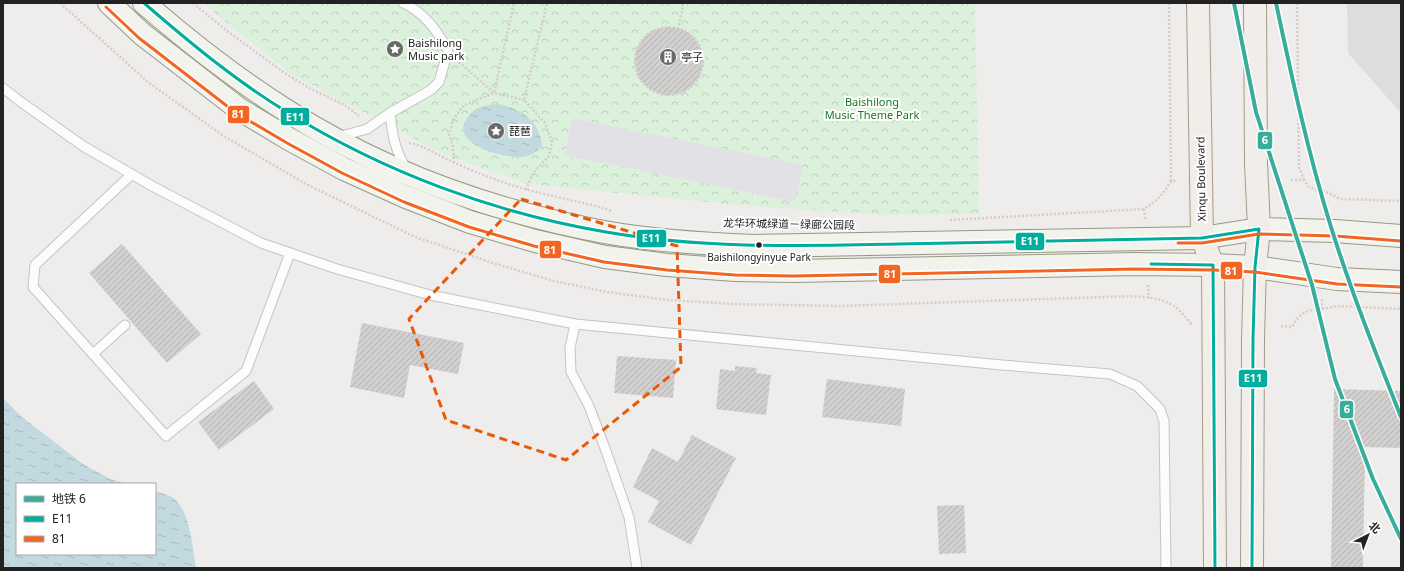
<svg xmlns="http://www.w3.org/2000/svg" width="1404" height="571" font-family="'Noto Sans','Noto Sans SC',sans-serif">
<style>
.residential{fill:#dfdddc}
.park{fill:url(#park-crowns)}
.plaza{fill:#e2e1e5}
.water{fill:url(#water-ripples)}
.building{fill:url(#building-hatch)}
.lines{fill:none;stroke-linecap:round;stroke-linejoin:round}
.service-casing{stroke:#c5c4c3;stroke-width:11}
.secondary-casing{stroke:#969884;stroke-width:24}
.primary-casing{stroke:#a49a89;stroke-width:24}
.path{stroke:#d6cbcb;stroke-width:2.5;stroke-dasharray:2 2;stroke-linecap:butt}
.service{stroke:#fdfcfc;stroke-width:9}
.secondary{stroke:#f3f3ed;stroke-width:22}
.primary{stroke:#f1ede8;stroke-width:22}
.bus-1-casing{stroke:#fff;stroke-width:6}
.bus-2-casing{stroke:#fff;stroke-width:6}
.bus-1{stroke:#01ad9c;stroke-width:3}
.bus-2{stroke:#f26522;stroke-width:3}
.metro-1-casing{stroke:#fff;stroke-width:7}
.metro-1{stroke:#38ad9b;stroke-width:4}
.marked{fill:none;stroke:#e8590c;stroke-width:3;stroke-dasharray:8 5;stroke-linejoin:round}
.bus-dot{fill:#222;stroke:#fff;stroke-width:1.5}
.labels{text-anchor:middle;stroke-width:4;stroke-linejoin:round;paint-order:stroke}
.bus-label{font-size:10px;fill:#222;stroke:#fff}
.poi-label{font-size:11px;fill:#222;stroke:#fff;text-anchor:start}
.park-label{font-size:11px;fill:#16791d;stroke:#fff}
.street-label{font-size:11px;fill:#222;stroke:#fff}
.line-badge{stroke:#fff;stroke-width:1.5}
.badge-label{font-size:11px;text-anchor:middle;font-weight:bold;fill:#fff}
</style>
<defs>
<pattern id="park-crowns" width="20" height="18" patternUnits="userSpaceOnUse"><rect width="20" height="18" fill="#dcf1dc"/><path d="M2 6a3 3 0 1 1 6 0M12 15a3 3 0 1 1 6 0" fill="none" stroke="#bccebc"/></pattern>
<pattern id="water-ripples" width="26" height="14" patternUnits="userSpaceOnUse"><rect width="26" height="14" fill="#c2d9df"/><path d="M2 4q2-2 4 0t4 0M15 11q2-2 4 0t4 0" fill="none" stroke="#a6babf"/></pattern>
<pattern id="building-hatch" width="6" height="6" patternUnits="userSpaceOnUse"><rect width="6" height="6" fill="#d2d0ce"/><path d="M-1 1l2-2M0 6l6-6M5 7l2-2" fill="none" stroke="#b4b2b1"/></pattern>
</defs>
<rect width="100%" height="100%" fill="#efedeb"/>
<path class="residential" d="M 1347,3 L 1401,3 L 1401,113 L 1348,53 Z"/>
<path class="park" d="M 206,3 L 975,3 L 979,214 L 882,215 L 738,205 L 527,184 L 445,155 L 291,74 L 215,13 Z"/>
<path class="plaza" d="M 572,118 L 803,165 L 795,202 L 565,155 Z"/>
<g class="water">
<path d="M 499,104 C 522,109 541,122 542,147 C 535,153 527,158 517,157 C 501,157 449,143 467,118 C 475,106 485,105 499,104 Z"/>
<path d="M 3,398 L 22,417 L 83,464 L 110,479 L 129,484 L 17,484 L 17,554 L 155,554 L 155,491 C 160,493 165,494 170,496 C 191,507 192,547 196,568 L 3,568 Z"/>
</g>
<g class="building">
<circle cx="669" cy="61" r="34"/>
<path d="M 122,244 L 201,334 L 167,363 L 89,273 Z"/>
<path d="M 362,323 L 464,343 L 458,374 L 410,365 L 404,398 L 350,387 Z"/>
<path d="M 617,356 L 676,360 L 673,398 L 614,393 Z"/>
<path d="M 735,366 L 757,368 L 756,373 L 771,375 L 766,415 L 716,409 L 720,369 L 735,371 Z"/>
<path d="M 827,379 L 905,389 L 901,426 L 822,417 Z"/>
<path d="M 254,381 L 274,409 L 219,450 L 198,422 Z"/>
<path d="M 1334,389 L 1401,391 L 1401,448 L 1365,447 L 1363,568 L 1331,568 Z"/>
<path d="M 692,435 L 736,458 L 691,545 L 648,522 L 659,501 L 633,487 L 652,448 L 678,462 Z"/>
<path d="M 964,505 L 966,553 L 939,554 L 937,506 Z"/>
</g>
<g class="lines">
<g class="service-casing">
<g id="service">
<path d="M 3,88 L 21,102 L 83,146 L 152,186 L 261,243 L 337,269 L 430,295 L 575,324 L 1002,365 L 1110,374 L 1137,386 L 1160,409 L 1164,421 L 1166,568"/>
<path d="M 390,113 C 392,133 395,151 406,168"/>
<path d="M 338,136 L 345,135 L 367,129 L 390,113 L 431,90 L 439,82 L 448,51 C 438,31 423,12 403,3"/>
<path d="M 132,174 L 35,265 L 33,287 L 166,436 L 246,371 L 290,253"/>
<path d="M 575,324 L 570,348 L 571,372 L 589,406 L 606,451 L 629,517 L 637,568"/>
<path d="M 93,354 L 125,325"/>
</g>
</g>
<g class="secondary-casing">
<g id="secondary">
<path d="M 109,3 L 142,34 L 239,109 L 289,139 L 344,169 L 406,197 L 470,222 L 535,241 L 605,257 L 667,265 L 735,270 L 794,271 L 1134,264 L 1213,265 L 1255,267 L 1337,279 L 1401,282"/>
<path d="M 144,3 C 189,42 236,79 287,111 C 383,172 492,211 604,232 C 654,241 705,244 755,246 L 1202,238 L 1259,229 L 1335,231 L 1401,236"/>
</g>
</g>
<g class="primary-casing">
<g id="primary">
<path d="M 1198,3 L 1202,238 L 1213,265 L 1215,568"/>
<path d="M 1252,568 L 1253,339 L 1255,267 L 1259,229 L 1256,163 L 1255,3"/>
</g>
</g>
<g class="path">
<path d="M 60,3 L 148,82 L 222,135 L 306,184 L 415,237 L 496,264 L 554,281 L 607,292 L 667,300 L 734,304 L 840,306 L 1133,296 C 1161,299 1173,299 1191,324 L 1192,323"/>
<path d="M 193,3 L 227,31 L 286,74 L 311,89 L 345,105 L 359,116"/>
<path d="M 1169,3 L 1171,181"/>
<path d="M 1297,3 L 1299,167 L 1304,180"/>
<circle cx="669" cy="61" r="34"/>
<path d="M 678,29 L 683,7 L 682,3"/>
<path d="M 459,62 L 494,93 L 524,100"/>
<path d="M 409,143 C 423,145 434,153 446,159 C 462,166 479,174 497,180 C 534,194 574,199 612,211"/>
<path d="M 454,163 L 453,147 L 449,135 L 453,120 L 464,105 L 494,93 L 514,3"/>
<path d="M 1291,180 L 1304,180 L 1308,186 L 1316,190 L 1323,190 L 1340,199 L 1401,201"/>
<path d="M 526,190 L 533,173 L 549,156 L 552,142 L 545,123 L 524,100 L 547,3"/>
<path d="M 1323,190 L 1323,208"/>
<path d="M 1144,209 L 1145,219"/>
<path d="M 950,220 L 1144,209 C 1157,201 1163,195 1171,181 L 1176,181"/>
<path d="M 1148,285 L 1149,298"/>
<path d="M 1322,309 L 1337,306 L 1401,309"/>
<path d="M 1281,326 L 1292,327 C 1299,313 1308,309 1322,309 L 1322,298"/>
</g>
<use href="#service" class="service"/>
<use href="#secondary" class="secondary"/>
<use href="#primary" class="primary"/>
<g class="bus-1-casing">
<g id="bus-1">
<path d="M 144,3 C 189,42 236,81 287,112 C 384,172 494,213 606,232 C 703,249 801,246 898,244 C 999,242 1101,240 1202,238 L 1259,229 L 1255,267 L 1253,339 L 1252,568"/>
<path d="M 1151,264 L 1213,265 L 1215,568"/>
</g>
</g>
<g class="bus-2-casing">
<g id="bus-2">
<path d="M 106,7 L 139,38 L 236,113 L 287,143 L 342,173 L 404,202 L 469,227 L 534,246 L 604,262 L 667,270 L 735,275 L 794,276 L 1134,269 L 1213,270 L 1255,272 L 1337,284 L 1401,287"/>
<path d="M 1178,243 L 1202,243 L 1259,234 L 1335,236 L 1401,241"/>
</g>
</g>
<use href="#bus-1" class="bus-1"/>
<use href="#bus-2" class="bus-2"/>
<g class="metro-1-casing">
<g id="metro-1">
<path d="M 1234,3 L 1256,112 L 1312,285 L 1335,379 L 1373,479 L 1401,539"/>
<path d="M 1276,3 C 1292,78 1308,153 1331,227 C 1351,291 1376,354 1401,417"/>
</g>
</g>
<use href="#metro-1" class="metro-1"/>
</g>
<path class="marked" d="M 521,199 L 677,246 L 681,367 L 566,460 L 446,420 L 409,319 Z"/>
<defs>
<g id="sight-disc" transform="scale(0.9)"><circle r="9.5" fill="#6a6968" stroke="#fff"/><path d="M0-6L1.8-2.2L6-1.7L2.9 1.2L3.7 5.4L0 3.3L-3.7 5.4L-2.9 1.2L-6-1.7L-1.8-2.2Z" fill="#fff"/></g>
<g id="building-disc" transform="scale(0.9)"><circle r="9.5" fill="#6a6968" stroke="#fff"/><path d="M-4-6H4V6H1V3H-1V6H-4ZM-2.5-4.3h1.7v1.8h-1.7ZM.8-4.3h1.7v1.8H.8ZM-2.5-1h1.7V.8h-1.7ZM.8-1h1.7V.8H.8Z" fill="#fff"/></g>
</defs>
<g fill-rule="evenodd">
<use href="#sight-disc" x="395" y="49"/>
<use href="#building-disc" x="668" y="57"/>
<use href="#sight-disc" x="496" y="131"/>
</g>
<circle class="bus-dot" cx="759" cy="245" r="3.5"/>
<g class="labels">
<g class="bus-label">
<text x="759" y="261">Baishilongyinyue Park</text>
</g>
<g class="poi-label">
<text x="408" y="47">Baishilong<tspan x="408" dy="13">Music park</tspan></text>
<text x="681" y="61">亭子</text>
<text x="509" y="135">琵琶</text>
</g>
<g class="park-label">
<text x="872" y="106">Baishilong<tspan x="872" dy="13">Music Theme Park</tspan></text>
</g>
<g class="street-label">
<text transform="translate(1201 179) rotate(-91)" y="4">Xinqu Boulevard</text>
<text transform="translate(789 224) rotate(1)" y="4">龙华环城绿道－绿廊公园段</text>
</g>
</g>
<g class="line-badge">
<rect x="227" y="105" width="23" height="19" rx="4" fill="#f26522"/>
<rect x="280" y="107" width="30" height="19" rx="4" fill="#01ad9c"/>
<rect x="1257" y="131" width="16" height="19" rx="4" fill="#38ad9b"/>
<rect x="636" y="229" width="31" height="19" rx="4" fill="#01ad9c"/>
<rect x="1015" y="232" width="30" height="19" rx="4" fill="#01ad9c"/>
<rect x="539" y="240" width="23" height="19" rx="4" fill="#f26522"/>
<rect x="1220" y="261" width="23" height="19" rx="4" fill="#f26522"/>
<rect x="878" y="264" width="23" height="20" rx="4" fill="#f26522"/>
<rect x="1238" y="369" width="30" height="19" rx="4" fill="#01ad9c"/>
<rect x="1339" y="400" width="15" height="19" rx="4" fill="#38ad9b"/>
</g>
<g class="badge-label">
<text x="238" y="118">81</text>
<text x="295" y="121">E11</text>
<text x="1265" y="144">6</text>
<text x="651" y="242">E11</text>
<text x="1030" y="245">E11</text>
<text x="550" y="254">81</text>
<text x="1231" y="275">81</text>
<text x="890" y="278">81</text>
<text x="1253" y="382">E11</text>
<text x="1347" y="413">6</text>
</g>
<rect width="1404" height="571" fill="none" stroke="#222222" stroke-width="8"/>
<rect x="16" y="483" width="140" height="72" fill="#ffffff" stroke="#a7a7a7"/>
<rect x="24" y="496" width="20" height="6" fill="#38ad9b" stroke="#a7a7a7"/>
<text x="52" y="503" font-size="12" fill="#222222">地铁 6</text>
<rect x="24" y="516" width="20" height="6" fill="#01ad9c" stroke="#a7a7a7"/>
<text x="52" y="523" font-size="12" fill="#222222">E11</text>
<rect x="24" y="536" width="20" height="6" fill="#f26522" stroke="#a7a7a7"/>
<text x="52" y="543" font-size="12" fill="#222222">81</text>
<g transform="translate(1368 535) rotate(42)" stroke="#ffffff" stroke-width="3" paint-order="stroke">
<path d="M0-3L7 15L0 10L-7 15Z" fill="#222222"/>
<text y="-6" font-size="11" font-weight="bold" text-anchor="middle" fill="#222222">北</text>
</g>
</svg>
